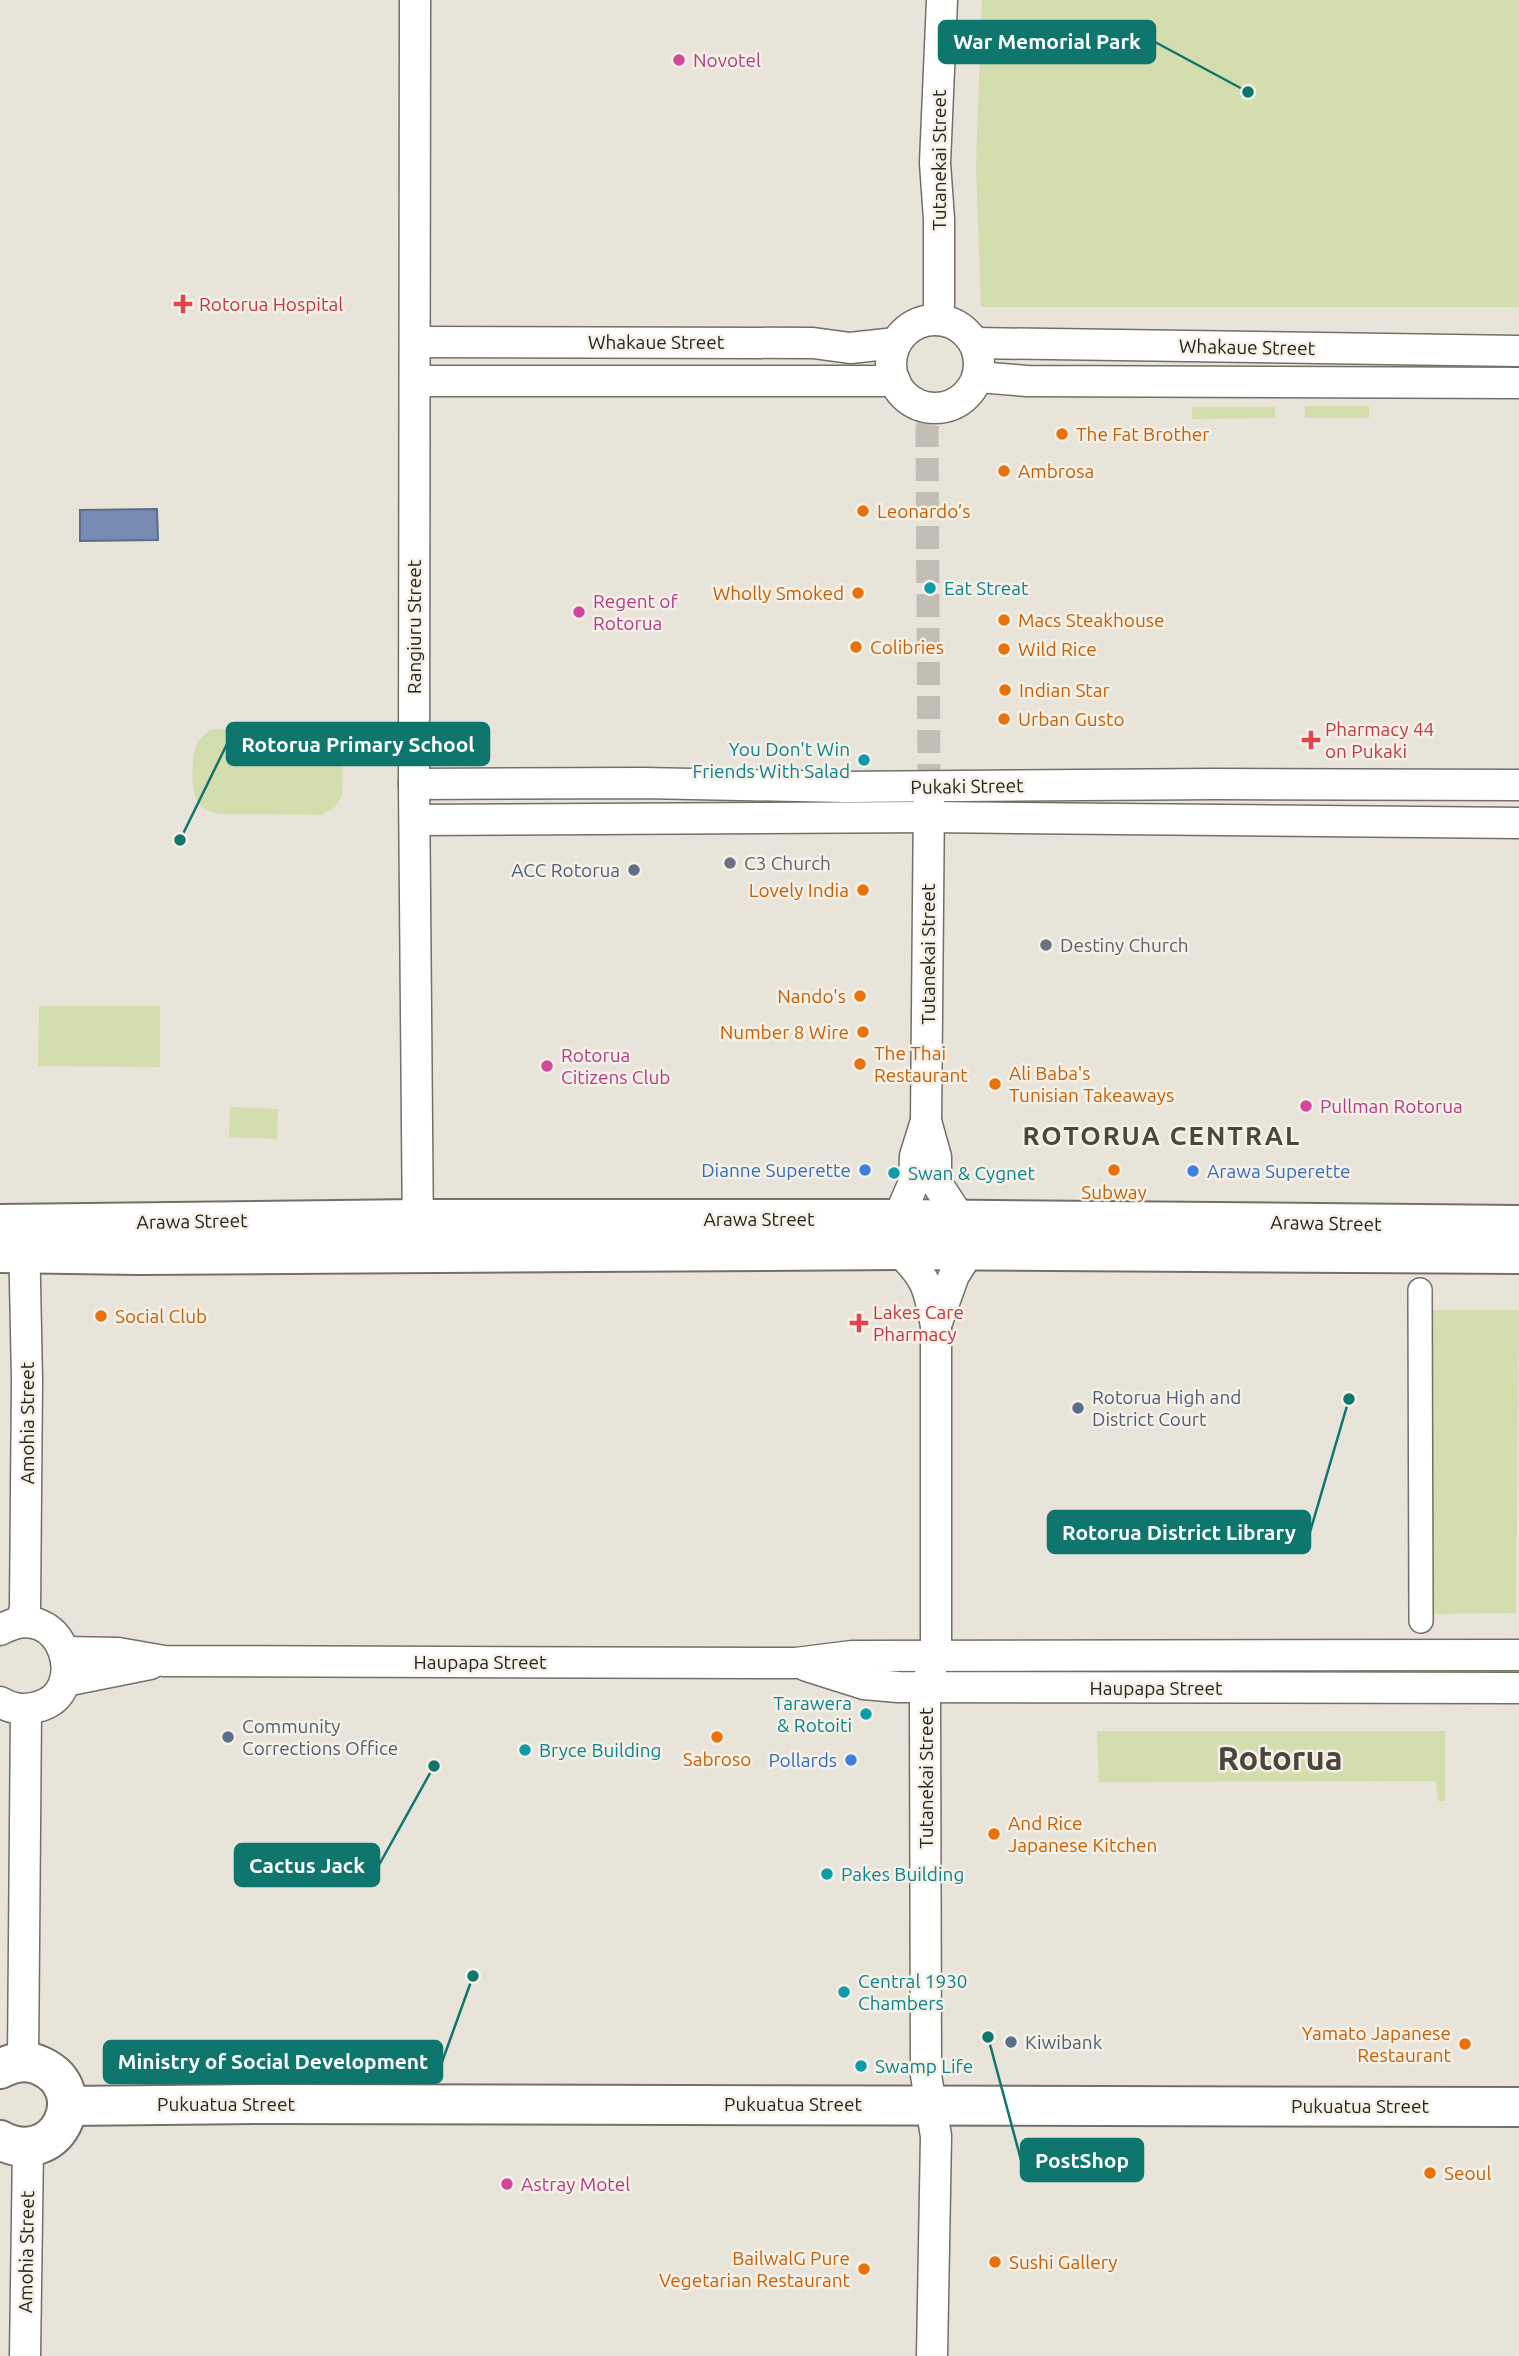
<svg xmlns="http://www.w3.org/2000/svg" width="1519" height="2356" font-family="Ubuntu,sans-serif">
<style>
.green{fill:#d3ddad}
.water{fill:#768ab3;stroke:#5e6c87;stroke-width:2}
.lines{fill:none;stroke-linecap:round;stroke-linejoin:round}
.pedestrian-tunnel{stroke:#c2beb5;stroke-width:23;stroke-dasharray:23 11;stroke-linecap:butt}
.pedestrian-casing{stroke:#747067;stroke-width:26}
.minor-casing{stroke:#747067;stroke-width:33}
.secondary-casing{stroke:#747067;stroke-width:42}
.pedestrian{stroke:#fff;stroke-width:23}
.minor{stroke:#fff;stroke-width:30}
.secondary{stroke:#fff;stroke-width:38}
.hotel-dot{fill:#d1479c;stroke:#f6f1e7;stroke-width:2.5}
.health-dot{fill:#e0444e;stroke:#f6f1e7;stroke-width:2.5}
.food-dot{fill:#e8710a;stroke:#f6f1e7;stroke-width:2.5}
.culture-dot{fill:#0f9aa8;stroke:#f6f1e7;stroke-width:2.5}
.worship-dot{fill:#6b7280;stroke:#f6f1e7;stroke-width:2.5}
.service-dot{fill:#5c6f8a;stroke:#f6f1e7;stroke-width:2.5}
.shop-dot{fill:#3f7fe0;stroke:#f6f1e7;stroke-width:2.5}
.labels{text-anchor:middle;stroke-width:5;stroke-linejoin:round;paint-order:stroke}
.hotel-label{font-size:19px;fill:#b23c85;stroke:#f6f1e7;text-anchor:start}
.street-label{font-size:19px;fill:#272521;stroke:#f6f1e7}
.health-label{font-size:19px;fill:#be3a42;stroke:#f6f1e7;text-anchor:start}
.food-label{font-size:19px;fill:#c56008;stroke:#f6f1e7;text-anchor:start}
.culture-label{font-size:19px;fill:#0d838f;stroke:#f6f1e7;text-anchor:start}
.worship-label{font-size:19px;fill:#5b616d;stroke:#f6f1e7;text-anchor:start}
.service-label{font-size:19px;fill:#4e5e75;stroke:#f6f1e7;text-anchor:start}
.shop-label{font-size:19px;fill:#366cbe;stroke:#f6f1e7;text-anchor:end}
.district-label{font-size:26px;font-weight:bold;letter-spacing:2px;fill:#4a453d;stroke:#f6f1e7}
.town-label{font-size:33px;font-weight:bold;fill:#4a453d;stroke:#f6f1e7}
.leader{fill:none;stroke:#0f766e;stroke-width:2.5}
.callout-dot{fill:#0f766e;stroke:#f6f1e7;stroke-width:2.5}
.callout{fill:#0f766e;stroke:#0f766e;stroke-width:2.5}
.callout-label{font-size:21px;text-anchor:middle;font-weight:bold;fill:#fff}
</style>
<rect width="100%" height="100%" fill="#e9e4da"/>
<g class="green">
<path d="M 982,0 L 1519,0 L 1519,307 L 981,307 L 976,164 Z"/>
<rect x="1305" y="406" width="64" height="12"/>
<path d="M 1192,407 L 1275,407 L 1275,418 L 1192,419 Z"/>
<path d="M 213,729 L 321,729 L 333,734 L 339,740 L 343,754 L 342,796 L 335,807 L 322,815 L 220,814 C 213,812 206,811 200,805 C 190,795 191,756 197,744 C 200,737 206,733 213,729 Z"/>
<path d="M 39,1006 L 160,1006 L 160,1067 L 38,1066 Z"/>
<path d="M 230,1107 L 278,1109 L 277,1139 L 229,1137 Z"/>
<path d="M 1429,1310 L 1519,1310 L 1516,1613 L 1429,1614 Z"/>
<path d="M 1097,1731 L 1445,1731 L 1445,1801 L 1438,1801 L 1436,1781 L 1099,1782 Z"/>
</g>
<path class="water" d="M 157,509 L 158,540 L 80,541 L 80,510 Z"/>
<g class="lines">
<path class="pedestrian-tunnel" d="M 929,787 L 927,430 L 931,408"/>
<g class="pedestrian-casing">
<path id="pedestrian" d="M 1420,1290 L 1421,1621"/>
</g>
<g class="minor-casing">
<g id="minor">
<path d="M 415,0 L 414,784 L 418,1239"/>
<path d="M 939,320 L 939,219 L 935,163 L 942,0"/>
<circle cx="935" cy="364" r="44"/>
<path d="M 415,342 L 813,343 L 850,348 L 896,343"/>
<path d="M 975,343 L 1519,351"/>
<path d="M 978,377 L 1027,381 L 1519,383"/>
<path d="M 415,381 L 895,381"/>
<path d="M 414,784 L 643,783 L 845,787 L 1214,784 L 1519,785"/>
<path d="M 929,797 L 926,1121 L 936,1157 L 936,1182 L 960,1219"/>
<path d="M 415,820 L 929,817 L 1519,823"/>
<path d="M 898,1219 L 914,1182 L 915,1156 L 926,1121"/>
<path d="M 898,1250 C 926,1276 929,1288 936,1326 L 936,1643 L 925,1700 L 926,2075 L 936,2136 L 932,2356"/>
<path d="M 936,1325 L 954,1275 L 970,1250"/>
<path d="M 22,1622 L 25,1607 L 27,1380 L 24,1234"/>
<path d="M 0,1630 C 63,1594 93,1694 37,1707 C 23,1711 12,1709 0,1702"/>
<path d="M 66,1652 L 118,1653 L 164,1661 L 771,1663 L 796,1663 L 852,1656 L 1519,1655"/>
<path d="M 807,1666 L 864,1684 L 898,1687 L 1519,1688"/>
<path d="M 65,1681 L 150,1664"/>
<path d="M 23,2061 L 26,1710"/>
<path d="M 25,2356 L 28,2147"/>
</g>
</g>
<g class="secondary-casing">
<g id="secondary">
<path d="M 0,1224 L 418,1219 L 898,1219 L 1519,1225"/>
<path d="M 0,1253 L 139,1255 L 898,1250 L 1519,1254"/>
<path d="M 0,2069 C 13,2062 27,2059 41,2066 C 95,2091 57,2170 0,2140"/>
<path d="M 67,2106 L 263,2104 L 1519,2107"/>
</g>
</g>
<use href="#pedestrian" class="pedestrian"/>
<use href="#minor" class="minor"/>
<use href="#secondary" class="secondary"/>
</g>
<g class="hotel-dot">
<circle cx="679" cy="60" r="7"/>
<circle cx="579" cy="612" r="7"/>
<circle cx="547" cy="1066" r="7"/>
<circle cx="1306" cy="1106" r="7"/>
<circle cx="507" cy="2184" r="7"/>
</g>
<g class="health-dot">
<path d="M179.5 293.5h7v7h7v7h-7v7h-7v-7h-7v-7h7z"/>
<path d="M1307.5 729.5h7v7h7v7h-7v7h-7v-7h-7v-7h7z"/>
<path d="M855.5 1312.5h7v7h7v7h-7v7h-7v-7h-7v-7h7z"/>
</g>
<g class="food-dot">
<circle cx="1062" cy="434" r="7"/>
<circle cx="1004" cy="471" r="7"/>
<circle cx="863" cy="511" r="7"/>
<circle cx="858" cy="593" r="7"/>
<circle cx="1004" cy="620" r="7"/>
<circle cx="856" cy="647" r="7"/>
<circle cx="1004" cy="649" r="7"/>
<circle cx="1005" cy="690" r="7"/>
<circle cx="1004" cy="719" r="7"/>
<circle cx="863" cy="890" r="7"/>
<circle cx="860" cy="996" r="7"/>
<circle cx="863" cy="1032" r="7"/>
<circle cx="860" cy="1064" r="7"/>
<circle cx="995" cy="1084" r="7"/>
<circle cx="1114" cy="1170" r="7"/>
<circle cx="101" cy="1316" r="7"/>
<circle cx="717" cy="1737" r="7"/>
<circle cx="994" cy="1834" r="7"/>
<circle cx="1465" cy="2044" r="7"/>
<circle cx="1430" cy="2173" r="7"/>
<circle cx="995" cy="2262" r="7"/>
<circle cx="864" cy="2269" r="7"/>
</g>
<g class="culture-dot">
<circle cx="930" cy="588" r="7"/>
<circle cx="864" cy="760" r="7"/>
<circle cx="894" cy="1173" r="7"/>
<circle cx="866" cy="1714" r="7"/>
<circle cx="525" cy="1750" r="7"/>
<circle cx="827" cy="1874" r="7"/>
<circle cx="844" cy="1992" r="7"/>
<circle cx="861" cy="2066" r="7"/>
</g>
<g class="worship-dot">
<circle cx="730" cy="863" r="7"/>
<circle cx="1046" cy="945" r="7"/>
</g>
<g class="service-dot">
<circle cx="634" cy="870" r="7"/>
<circle cx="1078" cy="1408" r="7"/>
<circle cx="228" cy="1737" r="7"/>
<circle cx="1011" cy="2042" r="7"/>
</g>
<g class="shop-dot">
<circle cx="865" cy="1170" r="7"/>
<circle cx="1193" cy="1171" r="7"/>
<circle cx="851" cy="1760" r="7"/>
</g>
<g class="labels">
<g class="hotel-label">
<text x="693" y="67">Novotel</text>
<text x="593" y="608">Regent of<tspan x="593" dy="22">Rotorua</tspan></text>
<text x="561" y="1062">Rotorua<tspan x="561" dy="22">Citizens Club</tspan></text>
<text x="1320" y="1113">Pullman Rotorua</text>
<text x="521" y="2191">Astray Motel</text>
</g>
<g class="street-label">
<text transform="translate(939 160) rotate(-90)" y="7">Tutanekai Street</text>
<text x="656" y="349">Whakaue Street</text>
<text transform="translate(1247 347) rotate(1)" y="7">Whakaue Street</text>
<text transform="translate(414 627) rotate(-90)" y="7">Rangiuru Street</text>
<text transform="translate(967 786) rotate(-1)" y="7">Pukaki Street</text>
<text transform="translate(928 954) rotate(-90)" y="7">Tutanekai Street</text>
<text x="759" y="1226">Arawa Street</text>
<text transform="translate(192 1221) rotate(-1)" y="7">Arawa Street</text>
<text transform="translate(1326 1223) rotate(1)" y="7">Arawa Street</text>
<text transform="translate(27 1423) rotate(-90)" y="7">Amohia Street</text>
<text x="480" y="1669">Haupapa Street</text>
<text x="1156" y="1695">Haupapa Street</text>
<text transform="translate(926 1778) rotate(-90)" y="7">Tutanekai Street</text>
<text x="226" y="2111">Pukuatua Street</text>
<text x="793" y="2111">Pukuatua Street</text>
<text x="1360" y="2113">Pukuatua Street</text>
<text transform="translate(26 2252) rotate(-89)" y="7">Amohia Street</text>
</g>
<g class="health-label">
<text x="199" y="311">Rotorua Hospital</text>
<text x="1325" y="736">Pharmacy 44<tspan x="1325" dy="22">on Pukaki</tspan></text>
<text x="873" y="1319">Lakes Care<tspan x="873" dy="22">Pharmacy</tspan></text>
</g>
<g class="food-label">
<text x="1076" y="441">The Fat Brother</text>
<text x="1018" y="478">Ambrosa</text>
<text x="877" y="518">Leonardo’s</text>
<text x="844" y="600" text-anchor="end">Wholly Smoked</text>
<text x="1018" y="627">Macs Steakhouse</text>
<text x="870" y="654">Colibries</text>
<text x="1018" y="656">Wild Rice</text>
<text x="1019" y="697">Indian Star</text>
<text x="1018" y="726">Urban Gusto</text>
<text x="849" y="897" text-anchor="end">Lovely India</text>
<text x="846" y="1003" text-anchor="end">Nando's</text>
<text x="849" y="1039" text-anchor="end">Number 8 Wire</text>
<text x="874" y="1060">The Thai<tspan x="874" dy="22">Restaurant</tspan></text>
<text x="1009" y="1080">Ali Baba's<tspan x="1009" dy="22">Tunisian Takeaways</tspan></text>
<text x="1114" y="1199" text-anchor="middle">Subway</text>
<text x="115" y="1323">Social Club</text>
<text x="717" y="1766" text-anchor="middle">Sabroso</text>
<text x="1008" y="1830">And Rice<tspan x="1008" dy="22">Japanese Kitchen</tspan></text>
<text x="1451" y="2040" text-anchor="end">Yamato Japanese<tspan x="1451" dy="22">Restaurant</tspan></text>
<text x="1444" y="2180">Seoul</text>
<text x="850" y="2265" text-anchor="end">BailwalG Pure<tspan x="850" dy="22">Vegetarian Restaurant</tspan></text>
<text x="1009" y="2269">Sushi Gallery</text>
</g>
<g class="culture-label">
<text x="944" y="595">Eat Streat</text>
<text x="850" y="756" text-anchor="end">You Don't Win<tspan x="850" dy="22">Friends With Salad</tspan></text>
<text x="908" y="1180">Swan &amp; Cygnet</text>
<text x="852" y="1710" text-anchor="end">Tarawera<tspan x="852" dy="22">&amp; Rotoiti</tspan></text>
<text x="539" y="1757">Bryce Building</text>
<text x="841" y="1881">Pakes Building</text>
<text x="858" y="1988">Central 1930<tspan x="858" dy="22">Chambers</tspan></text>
<text x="875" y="2073">Swamp Life</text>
</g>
<g class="worship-label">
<text x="744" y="870">C3 Church</text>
<text x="1060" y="952">Destiny Church</text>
</g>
<g class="service-label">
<text x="620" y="877" text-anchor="end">ACC Rotorua</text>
<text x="1092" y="1404">Rotorua High and<tspan x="1092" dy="22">District Court</tspan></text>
<text x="242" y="1733">Community<tspan x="242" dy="22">Corrections Office</tspan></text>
<text x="1025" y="2049">Kiwibank</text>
</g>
<g class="shop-label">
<text x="851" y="1177">Dianne Superette</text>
<text x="1207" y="1178" text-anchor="start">Arawa Superette</text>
<text x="837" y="1767">Pollards</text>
</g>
<g class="district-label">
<text x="1162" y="1145">ROTORUA CENTRAL</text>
</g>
<g class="town-label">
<text x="1280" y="1770">Rotorua</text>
</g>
</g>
<path class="leader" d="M1248 92L1155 42M180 840L227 744M1349 1399L1310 1532M434 1766L379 1865M473 1976L442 2062M988 2037L1021 2160"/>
<g class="callout-dot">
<circle cx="1248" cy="92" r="7"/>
<circle cx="180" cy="840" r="7"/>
<circle cx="1349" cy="1399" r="7"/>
<circle cx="434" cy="1766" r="7"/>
<circle cx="473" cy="1976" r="7"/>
<circle cx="988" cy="2037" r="7"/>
</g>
<g class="callout">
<rect x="939" y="21" width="216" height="42" rx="7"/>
<rect x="227" y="723" width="262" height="42" rx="7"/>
<rect x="1048" y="1511" width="262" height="42" rx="7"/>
<rect x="235" y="1844" width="144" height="42" rx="7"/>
<rect x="104" y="2041" width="338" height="42" rx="7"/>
<rect x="1021" y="2139" width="122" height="42" rx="7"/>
</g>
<g class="callout-label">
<text x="1047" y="49">War Memorial Park</text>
<text x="358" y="752">Rotorua Primary School</text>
<text x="1179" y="1540">Rotorua District Library</text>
<text x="307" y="1873">Cactus Jack</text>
<text x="273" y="2069">Ministry of Social Development</text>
<text x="1082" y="2168">PostShop</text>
</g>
</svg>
